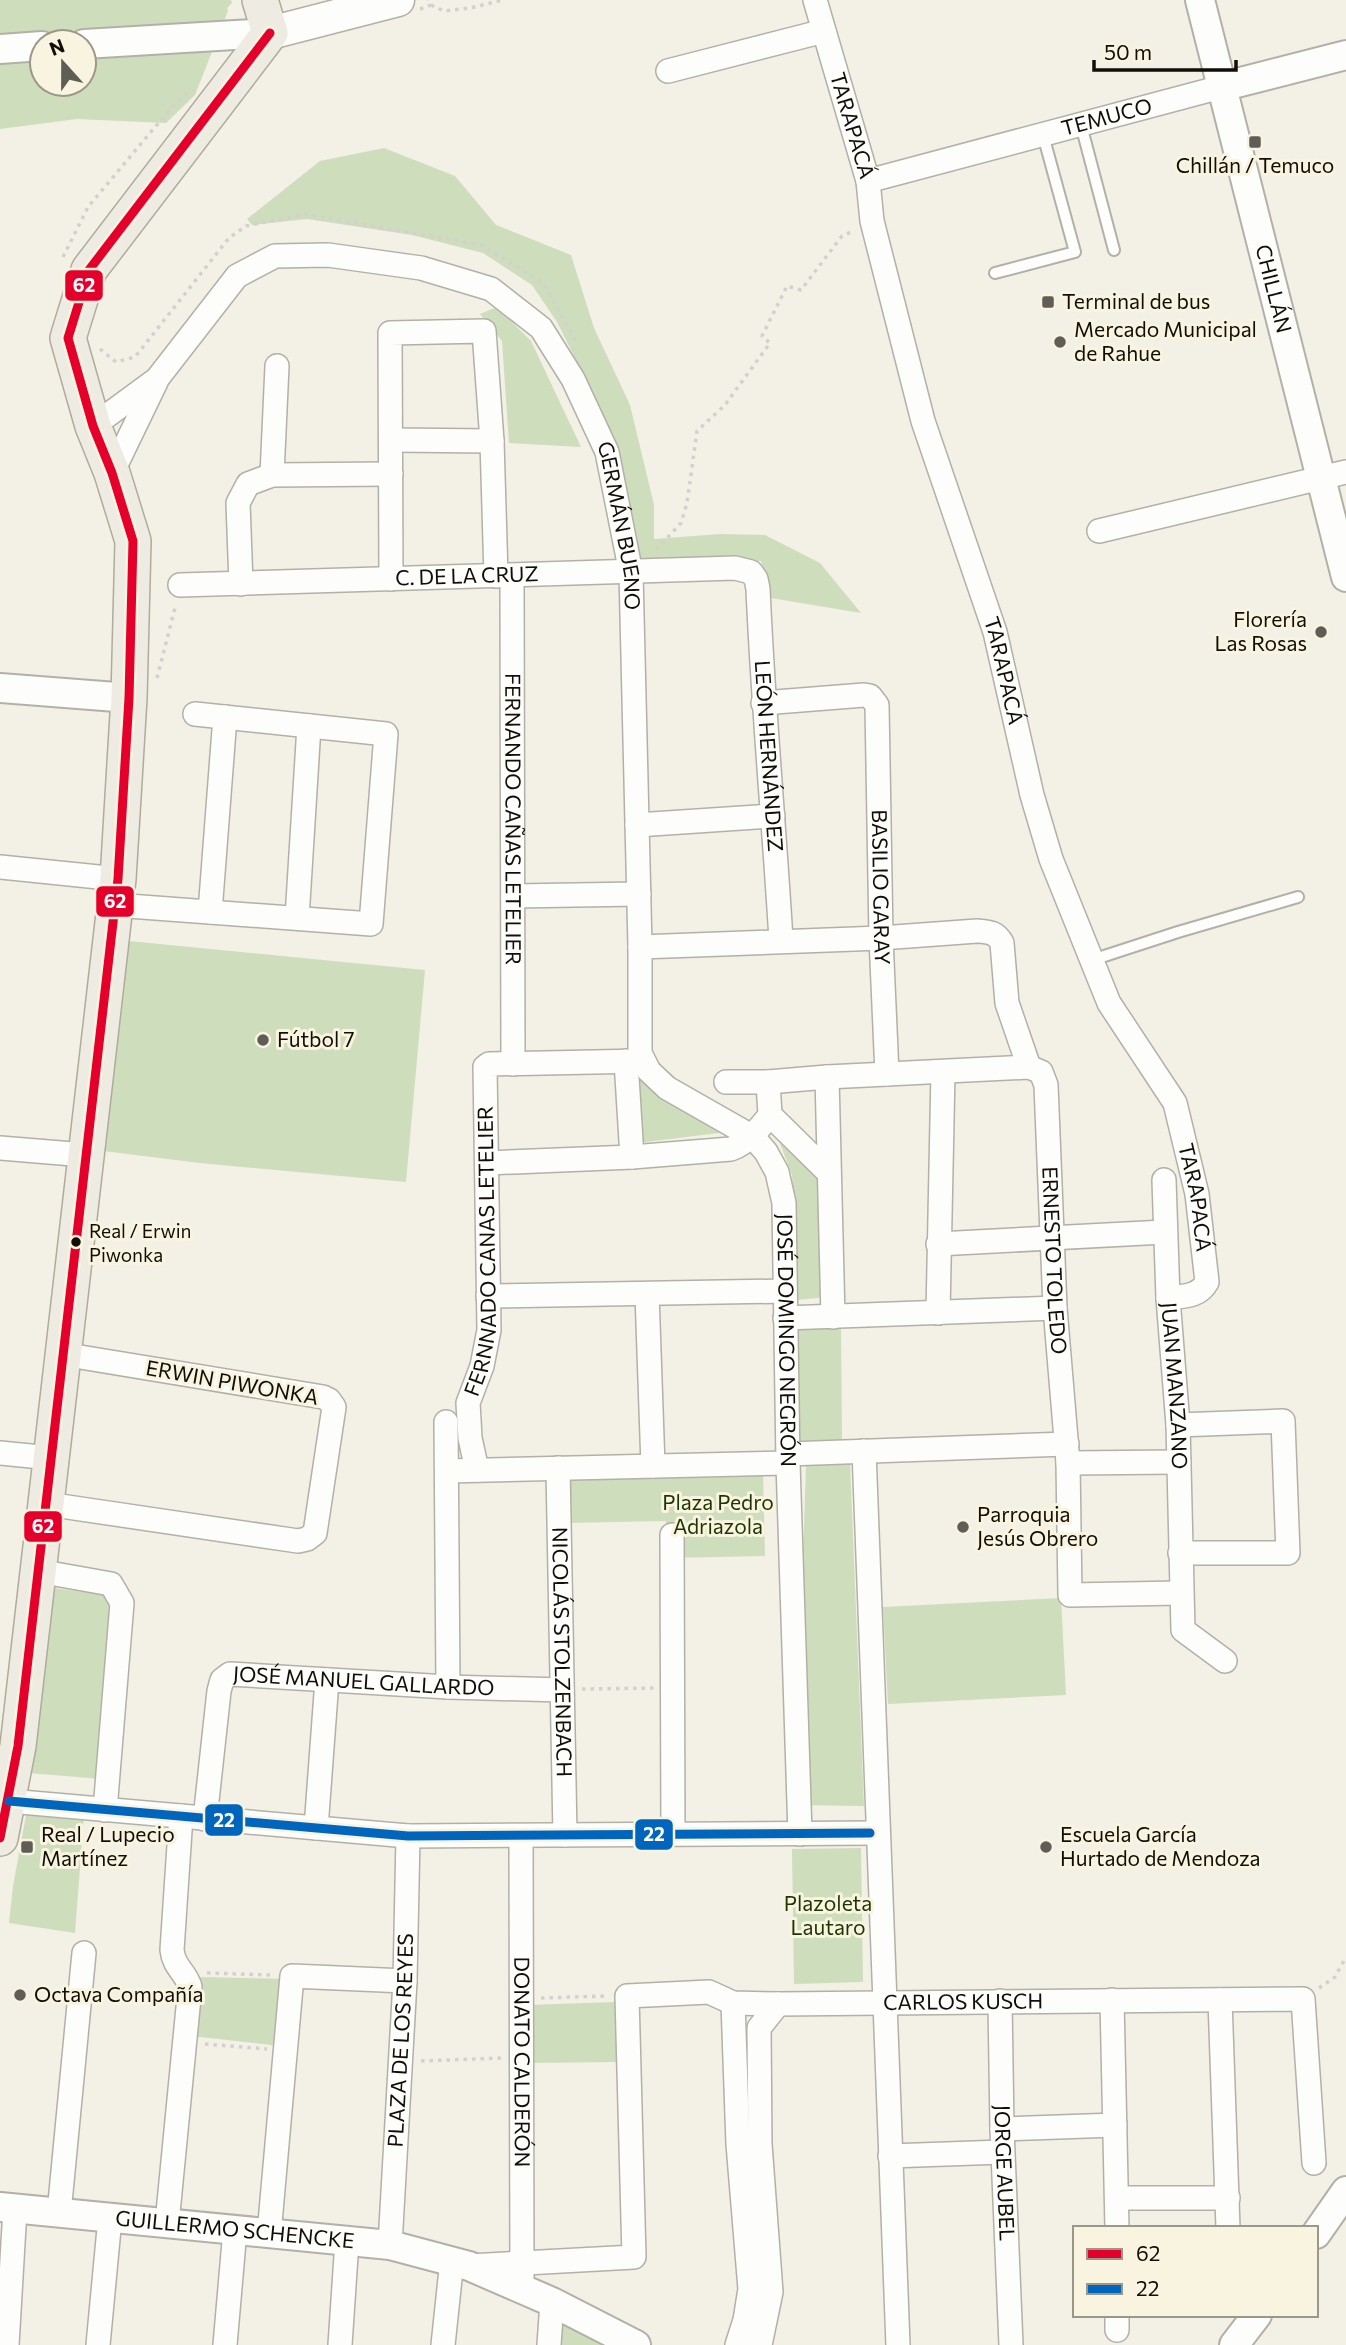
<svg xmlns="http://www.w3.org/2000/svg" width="1346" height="2345" font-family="Commissioner,sans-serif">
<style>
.green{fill:#ceddbc;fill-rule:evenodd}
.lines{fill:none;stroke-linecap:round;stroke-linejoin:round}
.service-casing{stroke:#b3b0a7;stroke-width:14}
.minor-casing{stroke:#b3b0a7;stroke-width:26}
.tertiary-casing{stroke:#b3b0a7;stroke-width:32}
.secondary-casing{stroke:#b3b0a7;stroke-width:35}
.primary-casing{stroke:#b0ab9b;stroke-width:38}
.path{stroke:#d3d1ce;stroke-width:3.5;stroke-dasharray:3.5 5;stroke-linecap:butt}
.service{stroke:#fdfdfb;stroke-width:10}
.minor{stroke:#fdfdfb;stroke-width:23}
.tertiary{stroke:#fdfdfb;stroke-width:28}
.secondary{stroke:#fdfdfb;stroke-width:32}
.primary{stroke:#eeebe3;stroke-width:35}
.bus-1-casing{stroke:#f9f4df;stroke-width:14}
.bus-2-casing{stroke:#f9f4df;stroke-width:14}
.bus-1{stroke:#e4002b;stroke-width:9}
.bus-2{stroke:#0065bd;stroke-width:9}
.poi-dot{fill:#5f5d55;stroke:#f9f4df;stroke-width:2.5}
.bus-dot{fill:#100e07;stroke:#f9f4df;stroke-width:2.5}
.labels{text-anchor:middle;stroke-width:6;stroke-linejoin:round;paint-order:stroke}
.bus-label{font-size:19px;fill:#100e07;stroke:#f9f4df;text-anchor:start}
.street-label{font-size:21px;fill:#100e07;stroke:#f9f4df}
.poi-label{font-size:21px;fill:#100e07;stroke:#f9f4df;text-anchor:start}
.park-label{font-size:21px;fill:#1c3601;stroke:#f9f4df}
.line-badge{stroke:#f9f4df;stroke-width:2.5}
.badge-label{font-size:19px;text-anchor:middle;font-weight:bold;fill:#fff}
</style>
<rect width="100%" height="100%" fill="#f3f0e5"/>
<g class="green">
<path d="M 0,0 L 231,0 L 232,3 L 227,8 L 228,11 L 195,95 L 166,123 L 77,119 L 0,129 ZM 42,42 L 84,42 L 84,84 L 42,84 Z"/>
<path d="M 384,148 L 455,176 L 496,225 L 571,255 L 594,328 L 630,405 L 654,505 L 654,539 L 720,534 L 765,535 L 820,563 L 861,613 L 771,598 L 761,561 L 654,560 L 637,565 L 626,506 L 603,414 L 557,322 L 532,285 L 483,253 L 412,235 L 307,219 L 252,225 L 247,219 L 320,161 Z"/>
<path d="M 497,307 L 531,341 L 581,447 L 509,443 L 502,341 L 480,314 Z"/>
<path d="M 119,940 L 425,970 L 406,1182 L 200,1163 L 95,1150 Z"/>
<path d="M 636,1067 L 735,1131 L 638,1143 Z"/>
<path d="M 778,1138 L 822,1175 L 827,1297 L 797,1300 L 792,1175 Z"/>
<path d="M 841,1326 L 842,1440 L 795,1441 L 793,1327 Z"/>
<path d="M 850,1463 L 864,1806 L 795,1805 L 806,1466 Z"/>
<path d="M 763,1473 L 765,1556 L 668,1558 L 667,1563 L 666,1521 L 566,1523 L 565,1477 Z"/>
<path d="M 46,1587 L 113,1596 L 102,1779 L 28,1773 Z"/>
<path d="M 1061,1598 L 1066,1695 L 888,1704 L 883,1607 Z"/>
<path d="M 27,1810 L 84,1815 L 75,1933 L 9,1923 L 13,1886 Z"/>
<path d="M 861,1848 L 863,1982 L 794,1984 L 792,1849 Z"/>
<path d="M 195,1977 L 298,1979 L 290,2047 L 191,2036 Z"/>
<path d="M 615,2002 L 617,2062 L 529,2063 L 527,2005 Z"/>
<path d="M 563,2317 L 625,2345 L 561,2345 Z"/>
</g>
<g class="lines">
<g class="service-casing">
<g id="service">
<path d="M 1081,125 L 1114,250"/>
<path d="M 995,273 L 1075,252 L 1043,135"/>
<path d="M 1092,960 L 1178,932 L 1298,897"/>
</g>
</g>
<g class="minor-casing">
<g id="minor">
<path id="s1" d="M 815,0 L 868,181 L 872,221 L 923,421 L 995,632 L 1032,795 L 1051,859 L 1109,1003 L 1175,1103 L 1197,1194 L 1207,1282 C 1199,1297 1183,1296 1168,1298"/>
<path d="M 668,71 L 824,31"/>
<path id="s2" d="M 868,181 L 1221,87"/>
<path id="s3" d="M 93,426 L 157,379 L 237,276 L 275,256 L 328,255 L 421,268 L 491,289 L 541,328 L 573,379 L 607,452 L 631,573 L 640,947 L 640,1053 L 649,1071 L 667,1088 L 753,1137 L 766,1152 L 777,1172 L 784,1203 L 788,1463 L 800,1834"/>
<path d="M 391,440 L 492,441"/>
<path d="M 112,473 L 156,382"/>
<path d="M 272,475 L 277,366"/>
<path d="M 1099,531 L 1346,472"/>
<path id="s4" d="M 512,576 L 513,1064"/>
<path d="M 391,579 L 390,333 L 484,331 L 492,441 L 496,576"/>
<path d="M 241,584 L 238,503 L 248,484 L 272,475 L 391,474"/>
<path id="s5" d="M 180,585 L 735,568 L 751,572 L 756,579 L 758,589 C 763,706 774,823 781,940"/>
<path id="s6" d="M 763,703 L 864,695 L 870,696 L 877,705 L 881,938 L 887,1074"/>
<path d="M 637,825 L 773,816"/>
<path d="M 0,867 L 118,879"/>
<path d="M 513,896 L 639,894"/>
<path d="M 115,905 L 371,924 L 386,734 L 195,714"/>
<path d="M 210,912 L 225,717"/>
<path d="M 297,918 L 309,726"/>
<path d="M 640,947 L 881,938 L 977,931 C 989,932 996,932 1002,943 L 1007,1003 L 1029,1067"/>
<path d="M 626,1061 L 632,1157"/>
<path d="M 827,1077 L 833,1317"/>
<path id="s7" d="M 726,1082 L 768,1082 L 827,1077 L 1029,1067 L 1041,1072 L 1046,1085 L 1055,1308 L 1068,1463 L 1070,1595 L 1180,1593"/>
<path d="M 770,1115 L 828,1172"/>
<path d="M 0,1148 L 85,1155"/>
<path d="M 487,1163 L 632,1157 L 731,1149 C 749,1142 758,1130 770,1115 L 768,1082"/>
<path id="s8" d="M 1164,1180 L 1168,1298 L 1178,1425 L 1183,1630 L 1225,1661"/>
<path d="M 938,1244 L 1164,1232"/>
<path d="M 647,1294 L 653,1466"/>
<path d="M 488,1296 L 785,1291"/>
<path d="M 938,1313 L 943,1072"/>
<path d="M 785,1318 L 1055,1308"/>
<path d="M 446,1422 L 448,1687"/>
<path d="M 1178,1425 L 1283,1421 L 1288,1553 L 1180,1553"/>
<path d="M 864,1451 L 898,2345"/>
<path d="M 0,1453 L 51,1458"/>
<path d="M 788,1454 L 1067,1444"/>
<path d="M 1068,1463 L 1179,1462"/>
<path id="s9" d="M 558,1468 L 565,1835"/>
<path id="s10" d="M 477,1470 L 470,1438 L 468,1403 L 482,1366 L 489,1330 L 485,1067 L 489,1064 L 643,1061"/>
<path d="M 447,1471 L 788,1463"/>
<path d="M 47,1504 L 298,1541 L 307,1539 L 315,1533 L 334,1407 L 329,1400 L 323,1397 L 62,1354"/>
<path d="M 672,1535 L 673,1834"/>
<path d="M 38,1571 L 111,1584 L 122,1603 L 105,1810"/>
<path d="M 9,1801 L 408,1836 L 877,1833"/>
<path id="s11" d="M 205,1819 L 219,1691 L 222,1680 L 230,1674 L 448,1687 L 562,1690"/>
<path d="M 316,1828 L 327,1680"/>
<path id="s12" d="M 521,1836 L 522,2277"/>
<path d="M 1112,2000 L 1117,2228"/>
<path d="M 1220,2000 L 1228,2228"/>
<path id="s13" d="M 1000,2001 L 1002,2129 L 1011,2345"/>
<path d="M 733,2003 L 738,2144 L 750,2289 L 745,2320 L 737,2345"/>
<path d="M 1002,2129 L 1115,2125"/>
<path d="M 890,2156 L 1002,2152"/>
<path d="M 1117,2198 L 1228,2198"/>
<path d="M 59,2213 L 84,1953"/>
<path d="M 167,2223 L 190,1987 C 186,1972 174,1968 172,1950 L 181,1816"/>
<path d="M 269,2234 L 292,1976 L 405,1981"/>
<path id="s14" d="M 390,2245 L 405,1981 L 408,1836"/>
<path id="s15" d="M 469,2266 L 634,2257 L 627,1996 L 709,1992 L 733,2003 L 778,2004 L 1303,1999 L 1314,2163"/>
<path d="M 1117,2315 L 1117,2330"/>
<path d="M 7,2345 L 15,2209"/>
<path d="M 98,2345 L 110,2218"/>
<path d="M 225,2345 L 235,2230"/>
<path d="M 340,2345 L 347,2241"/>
<path d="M 443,2345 L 452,2260"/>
<path d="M 549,2345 L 552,2302"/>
<path d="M 760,2345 L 771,2292 L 760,2144 L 759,2028 L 778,2004"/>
</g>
</g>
<g class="tertiary-casing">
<g id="tertiary">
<path id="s16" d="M 1200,0 L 1346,577"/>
<path d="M 84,44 L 270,33"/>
<path d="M 0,49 L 42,46"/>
<path d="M 1221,87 L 1346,55"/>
<path d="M 0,688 L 129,698"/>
<path id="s17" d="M 0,2207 L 390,2245 L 469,2266 L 552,2302 L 636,2345"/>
<path d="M 1316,2234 L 1346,2191"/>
<path d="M 1234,2345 L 1257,2315"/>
</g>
</g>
<g class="secondary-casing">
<path id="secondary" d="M 270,33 L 398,0"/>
</g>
<g class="primary-casing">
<path id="primary" d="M 0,1838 L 18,1746 L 118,879 L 129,698 L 133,541 L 112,473 L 93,426 L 68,338 L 89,270 L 270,33 L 260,0"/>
</g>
<g class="path">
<path d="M 431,5 L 444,11 L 470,8 L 503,0"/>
<path d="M 420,9 L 431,5 L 428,0"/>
<path d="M 63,257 L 88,207 L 171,108 L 192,89"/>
<path d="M 100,349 L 116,362 L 135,357 L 229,238 L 246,226 L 305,214 L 481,245 L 544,284 L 575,340"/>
<path d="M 656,550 L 681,523 L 687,503 L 697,431 L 725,405 L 770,343 L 762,336 L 787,286 L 801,290 L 842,236 L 853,231"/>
<path d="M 157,678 L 176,604"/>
<path d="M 582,1689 L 654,1688"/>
<path d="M 207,1973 L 273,1975"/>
<path d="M 1319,1988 L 1335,1977 L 1346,1957"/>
<path d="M 541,1998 L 607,1996"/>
<path d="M 205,2044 L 267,2049"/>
<path d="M 421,2061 L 501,2058"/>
</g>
<use href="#service" class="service"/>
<use href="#minor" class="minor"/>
<use href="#tertiary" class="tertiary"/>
<use href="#secondary" class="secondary"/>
<use href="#primary" class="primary"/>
<g class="bus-1-casing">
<path id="bus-1" d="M 0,1838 L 18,1746 L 118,879 L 129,698 L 133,541 L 112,473 L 93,426 L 68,338 L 89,270 L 270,33"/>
</g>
<g class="bus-2-casing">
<path id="bus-2" d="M 9,1801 L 408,1836 L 870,1833"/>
</g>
<use href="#bus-1" class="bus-1"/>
<use href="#bus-2" class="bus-2"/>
</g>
<g class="poi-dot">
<rect x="1248" y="135" width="14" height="14" rx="3.5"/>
<rect x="1041" y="295" width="14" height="14" rx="3.5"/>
<circle cx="1060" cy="342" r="7"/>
<circle cx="1321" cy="632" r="7"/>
<circle cx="263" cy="1040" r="7"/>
<circle cx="963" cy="1527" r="7"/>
<rect x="20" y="1840" width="14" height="14" rx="3.5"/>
<circle cx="1046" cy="1847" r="7"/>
<circle cx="20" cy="1995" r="7"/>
</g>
<circle class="bus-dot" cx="76" cy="1242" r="6"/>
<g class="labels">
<g class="bus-label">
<text x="89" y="1238">Real / Erwin<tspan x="89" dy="24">Piwonka</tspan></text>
</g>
<g class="street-label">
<text dy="7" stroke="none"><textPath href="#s2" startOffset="247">TEMUCO</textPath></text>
<text dy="7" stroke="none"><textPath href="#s1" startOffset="131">TARAPACÁ</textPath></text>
<text dy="7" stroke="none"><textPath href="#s16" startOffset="298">CHILLÁN</textPath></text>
<text dy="7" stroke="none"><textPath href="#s3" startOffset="752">GERMÁN BUENO</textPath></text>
<text dy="7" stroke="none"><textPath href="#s5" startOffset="287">C. DE LA CRUZ</textPath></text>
<text dy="7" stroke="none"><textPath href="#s1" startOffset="698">TARAPACÁ</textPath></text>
<text dy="7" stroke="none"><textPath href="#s5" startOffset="758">LEÓN HERNÁNDEZ</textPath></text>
<text dy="7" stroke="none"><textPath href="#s4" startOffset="243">FERNANDO CAÑAS LETELIER</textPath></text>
<text dy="7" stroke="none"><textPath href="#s6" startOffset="301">BASILIO GARAY</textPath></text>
<text dy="7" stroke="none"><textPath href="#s1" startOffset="1264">TARAPACÁ</textPath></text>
<text dy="7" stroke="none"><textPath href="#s10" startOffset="222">FERNNADO CANAS LETELIER</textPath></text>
<text dy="7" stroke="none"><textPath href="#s7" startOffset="506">ERNESTO TOLEDO</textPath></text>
<text dy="7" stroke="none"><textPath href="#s3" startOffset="1636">JOSÉ DOMINGO NEGRÓN</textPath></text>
<text transform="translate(232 1383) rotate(10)" y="7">ERWIN PIWONKA</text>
<text dy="7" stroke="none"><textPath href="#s8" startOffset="206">JUAN MANZANO</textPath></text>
<text dy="7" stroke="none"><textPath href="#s9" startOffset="184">NICOLÁS STOLZENBACH</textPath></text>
<text dy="7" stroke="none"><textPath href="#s11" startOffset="284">JOSÉ MANUEL GALLARDO</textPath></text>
<text dy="7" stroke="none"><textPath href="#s15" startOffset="765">CARLOS KUSCH</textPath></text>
<text dy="7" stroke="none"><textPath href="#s14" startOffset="205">PLAZA DE LOS REYES</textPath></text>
<text dy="7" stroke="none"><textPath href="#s12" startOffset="226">DONATO CALDERÓN</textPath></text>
<text dy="7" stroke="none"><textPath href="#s13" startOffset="172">JORGE AUBEL</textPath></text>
<text dy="7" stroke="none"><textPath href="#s17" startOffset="236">GUILLERMO SCHENCKE</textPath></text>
</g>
<g class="poi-label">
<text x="1255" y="173" text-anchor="middle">Chillán / Temuco</text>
<text x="1062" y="309">Terminal de bus</text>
<text x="1074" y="337">Mercado Municipal<tspan x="1074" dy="24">de Rahue</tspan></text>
<text x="1307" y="627" text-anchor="end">Florería<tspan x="1307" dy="24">Las Rosas</tspan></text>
<text x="277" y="1047">Fútbol 7</text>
<text x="977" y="1522">Parroquia<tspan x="977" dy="24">Jesús Obrero</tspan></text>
<text x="41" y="1842">Real / Lupecio<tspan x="41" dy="24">Martínez</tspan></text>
<text x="1060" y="1842">Escuela García<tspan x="1060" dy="24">Hurtado de Mendoza</tspan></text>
<text x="34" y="2002">Octava Compañía</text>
</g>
<g class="park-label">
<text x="718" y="1510">Plaza Pedro<tspan x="718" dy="24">Adriazola</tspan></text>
<text x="828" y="1911">Plazoleta<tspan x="828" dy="24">Lautaro</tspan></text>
</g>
</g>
<g class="line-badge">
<rect x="64" y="269" width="40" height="33" rx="7" fill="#e4002b"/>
<rect x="95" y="885" width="40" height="33" rx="7" fill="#e4002b"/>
<rect x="23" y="1510" width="40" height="33" rx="7" fill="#e4002b"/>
<rect x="204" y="1803" width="40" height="34" rx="7" fill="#0065bd"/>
<rect x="634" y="1818" width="40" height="33" rx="7" fill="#0065bd"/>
</g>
<g class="badge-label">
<text x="84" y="292">62</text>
<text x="115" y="908">62</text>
<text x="43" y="1533">62</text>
<text x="224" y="1827">22</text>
<text x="654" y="1841">22</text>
</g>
<rect x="1073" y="2226" width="245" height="91" fill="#f9f4df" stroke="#9c9889" stroke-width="2"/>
<rect x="1087" y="2249" width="35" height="10" fill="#e4002b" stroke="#9c9889" stroke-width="2"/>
<text x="1136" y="2261" font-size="21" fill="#100e07">62</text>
<rect x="1087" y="2284" width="35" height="10" fill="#0065bd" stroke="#9c9889" stroke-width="2"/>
<text x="1136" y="2296" font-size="21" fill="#100e07">22</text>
<g transform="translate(63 63) rotate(339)"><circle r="33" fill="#f9f4df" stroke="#9c9889" stroke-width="2"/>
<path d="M0-5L12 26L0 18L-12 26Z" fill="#5f5d55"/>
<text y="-10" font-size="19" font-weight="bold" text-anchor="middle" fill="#100e07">N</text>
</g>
<path d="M1094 60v10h142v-10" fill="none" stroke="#100e07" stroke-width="3.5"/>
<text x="1104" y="60" font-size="21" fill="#100e07" stroke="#f9f4df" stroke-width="5" paint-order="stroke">50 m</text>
</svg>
